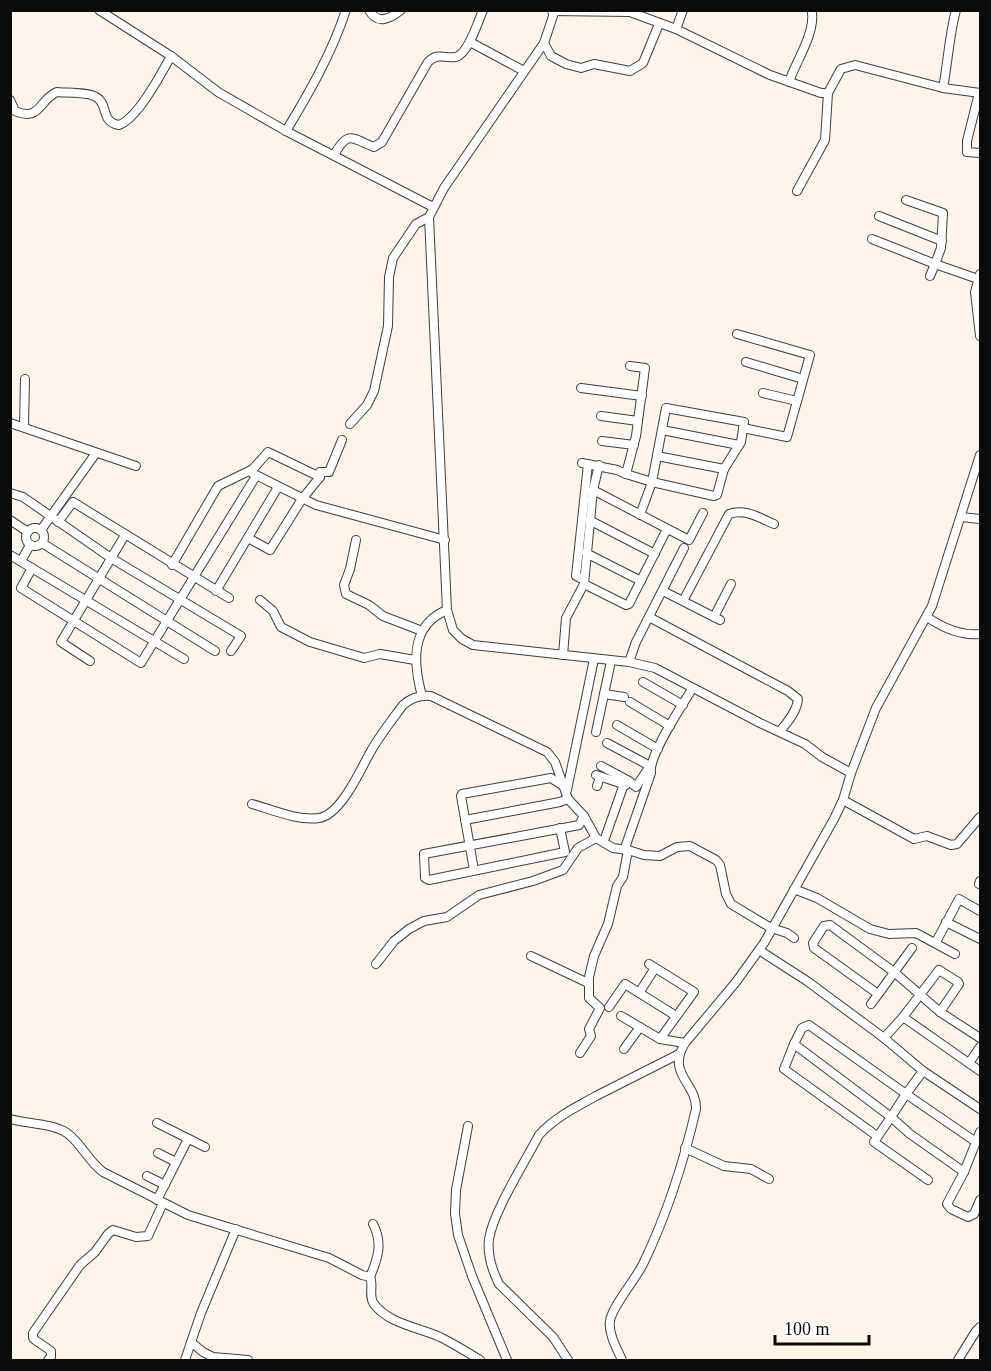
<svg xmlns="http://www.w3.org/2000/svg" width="991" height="1371" font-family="Georgia,serif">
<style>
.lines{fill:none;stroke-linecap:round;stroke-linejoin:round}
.minor-casing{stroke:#3e3e3e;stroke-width:10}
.minor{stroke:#fff;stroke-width:8}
</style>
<rect width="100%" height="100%" fill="#fff4e9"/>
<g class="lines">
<g class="minor-casing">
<g id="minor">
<path d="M 99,10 L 171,56 L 218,92 L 286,131 L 433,207"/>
<path d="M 369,10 C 377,25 390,19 401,10"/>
<path d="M 555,10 L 544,43 L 444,188 L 429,217 L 447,610 L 453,630 L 462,639 L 473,645 L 629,662 L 655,668 L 760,723 L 805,744 L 822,757 L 851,773"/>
<path d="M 552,11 L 630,12 L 676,29 L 770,75 L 821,93 L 828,93 L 841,69 L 855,65 L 943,88 L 980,93"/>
<path d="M 676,29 L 683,10"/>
<path d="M 470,42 L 524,71"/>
<path d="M 544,43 L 551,56 L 566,64 L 581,68 L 594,64 L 630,71 L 643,63 L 659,24"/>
<path d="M 789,82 C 796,61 815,34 812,12"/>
<path d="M 943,88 C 948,62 949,36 956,10"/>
<path d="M 979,93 L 967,141 L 967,152 L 980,153"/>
<path d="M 10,100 L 15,111 C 41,122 39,99 57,92 C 66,93 89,92 96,97 C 109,104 100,122 119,125 C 138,118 161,74 171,56"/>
<path d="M 286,131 C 309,93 332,53 346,10"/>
<path d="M 334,155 C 348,130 351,138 374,147 L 382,142 L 428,62 C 438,52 444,59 456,57 C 468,54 478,22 483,10"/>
<path d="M 797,191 L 825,140 L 828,93"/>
<path d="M 906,200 L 943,213 L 941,248 L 935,264 L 978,279"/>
<path d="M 879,216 L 942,241"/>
<path d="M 872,239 L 935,264 L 930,276"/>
<path d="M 980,274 L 975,292 L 980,336"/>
<path d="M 737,334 L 810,355 L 787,437 L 743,428"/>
<path d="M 746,362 L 803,379"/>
<path d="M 581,388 L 642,396"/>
<path d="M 763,393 L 797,401"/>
<path d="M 601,416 L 638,421"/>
<path d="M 10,423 L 136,466"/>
<path d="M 350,424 L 367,405 L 374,391 L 388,326 L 389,277 L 393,258 L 416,224 L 429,217"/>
<path d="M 24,427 L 25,379"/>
<path d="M 662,430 L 739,445"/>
<path d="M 602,441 L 634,445"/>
<path d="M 657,456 L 724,469"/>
<path d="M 582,463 L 617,470 L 626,474 L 636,436 L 645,368 L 630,366"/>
<path d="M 252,473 L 316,505 L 445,540"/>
<path d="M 626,474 L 652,482 L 714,496 L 717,495 L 724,469 L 741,442 L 744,422 L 666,408 L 652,482 L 640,515"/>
<path d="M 593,490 L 689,540 L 703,513"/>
<path d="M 10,493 L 23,497 L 111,558 L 241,636 L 231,651"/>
<path d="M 961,517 L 980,519"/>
<path d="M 10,520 L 28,532"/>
<path d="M 589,520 L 655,554"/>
<path d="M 58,522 L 73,502 L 229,598"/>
<circle cx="35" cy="537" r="9"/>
<path d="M 41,530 L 96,453"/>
<path d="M 248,538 L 270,550 L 302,499 L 320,477 L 320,472 L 329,472 L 342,440"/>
<path d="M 356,540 L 350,569 L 344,585 L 346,594 L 369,605 L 383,616 L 422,631"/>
<path d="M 42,543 L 215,651"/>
<path d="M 586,553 L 641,581"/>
<path d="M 10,555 L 184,659"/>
<path d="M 21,561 L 30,545"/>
<path d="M 172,565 L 218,486 L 253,469 L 268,452 L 320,477"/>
<path d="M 32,568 L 21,588 L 141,663 L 256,476"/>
<path d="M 584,580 L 576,576 L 588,464"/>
<path d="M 584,584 L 626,605 L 629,604 L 667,529"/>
<path d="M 216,591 L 278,487"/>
<path d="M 663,591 L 720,620"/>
<path d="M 260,600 L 273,611 L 281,627 L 310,642 L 364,658 L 380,654 L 415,660"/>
<path d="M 683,601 L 729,514 C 744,508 760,518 774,524"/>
<path d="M 649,617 L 788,691 L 798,699 C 797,711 788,722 780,731"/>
<path d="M 714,617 L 731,584"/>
<path d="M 927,617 C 943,628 960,636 980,634"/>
<path d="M 563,655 L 566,618 L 584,584 L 593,490 L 599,465"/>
<path d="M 90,661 L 61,642 L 125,535"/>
<path d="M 629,662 L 636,642 L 684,548"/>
<path d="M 643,682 L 683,705"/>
<path d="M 604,694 L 624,697"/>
<path d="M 422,696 C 413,663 410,625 447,610"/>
<path d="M 630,702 L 670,726"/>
<path d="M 617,725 L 658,749"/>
<path d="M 596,732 L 611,661"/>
<path d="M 601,766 L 629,781 L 636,787 L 650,766 L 607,743"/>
<path d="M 596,775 L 626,785"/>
<path d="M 597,786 L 600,777"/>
<path d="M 567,790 L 594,659"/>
<path d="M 843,800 L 914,839 L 927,836 L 951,845 L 957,844 L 980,817"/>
<path d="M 252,804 C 273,810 298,821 319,818 C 342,814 361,768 371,751 C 380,735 392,720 403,705 C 411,698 420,695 431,696 L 547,752 L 555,762 L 568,799 L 584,816 L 596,838 L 613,848 L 628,850 L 644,855 L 660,856 L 677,847 L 690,846 L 716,860 L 720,865 L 726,894 L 731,904 L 771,928 L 787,933 L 794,938"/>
<path d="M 465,820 L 560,802 L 568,799"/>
<path d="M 560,828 L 565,852 L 429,880 L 425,878 L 424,854 L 574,826 L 579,825 L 584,816"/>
<path d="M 605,838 L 624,784"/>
<path d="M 626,845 L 651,773 C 648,756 682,706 692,689"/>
<path d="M 474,870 L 461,796 L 462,794 L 551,778 L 565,787"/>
<path d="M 979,884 L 980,881"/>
<path d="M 794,889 L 817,898 L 870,929 L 889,934 L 916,933 L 955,954"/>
<path d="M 946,922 L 980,939"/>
<path d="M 936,942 L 959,899 L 980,911"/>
<path d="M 759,950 L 807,981 L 884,1038 L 923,1071 L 980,1109"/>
<path d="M 531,956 L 588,983"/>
<path d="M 376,964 L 394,941 L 409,929 L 424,921 L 447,917 L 479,895 L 533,881 L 563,870 L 578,848 L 596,838"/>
<path d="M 649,964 L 694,992 L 660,1039"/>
<path d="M 639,993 L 655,968"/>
<path d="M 878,994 L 814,948 L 813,943 L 824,926 L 830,925 L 894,972 L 940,1012 L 980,1038"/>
<path d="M 871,1004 L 912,948"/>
<path d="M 609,1007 L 625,984 L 676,1016"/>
<path d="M 621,1016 L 660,1039 L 685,1043"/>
<path d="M 903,1017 L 980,1071"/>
<path d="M 809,1025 L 906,1094 L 891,1117 L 794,1044 L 802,1028 Z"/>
<path d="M 884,1038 L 903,1017 L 939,970 L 958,982 L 959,984 L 940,1012"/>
<path d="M 794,1044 L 784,1069 L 877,1136"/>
<path d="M 624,1049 L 640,1027"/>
<path d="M 580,1053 L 591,1036 L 589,1029 L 600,1008 L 589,998 L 589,977 L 594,956 L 608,924 L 617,886 L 623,877 L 628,850"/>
<path d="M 969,1063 L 980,1047"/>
<path d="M 923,1071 L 906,1094 L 976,1142"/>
<path d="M 10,1119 C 28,1124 51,1123 67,1133 C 81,1143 89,1162 103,1172 L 188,1215 L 329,1258 L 362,1275 L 370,1277"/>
<path d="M 157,1123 L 205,1147"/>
<path d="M 468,1126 L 456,1190 L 455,1214 L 458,1235 L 472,1276 L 507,1360"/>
<path d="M 980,1132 L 964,1172 L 947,1204 L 951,1209 L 968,1217 L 974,1214 L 980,1200"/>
<path d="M 685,1148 L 724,1166 L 751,1169 L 769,1179"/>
<path d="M 158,1153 L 176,1162"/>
<path d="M 147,1176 L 165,1185"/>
<path d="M 928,1180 L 874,1142 L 891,1117 L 910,1134 L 964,1172"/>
<path d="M 157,1200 L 188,1139"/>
<path d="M 373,1224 C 383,1243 378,1258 370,1277 C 374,1285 368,1296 374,1304 C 389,1324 418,1327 440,1337 C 454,1344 467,1352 480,1360"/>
<path d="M 191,1342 L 203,1352 L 213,1357 L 248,1360"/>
<path d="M 48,1360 L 51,1357 L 51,1351 L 35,1340 L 33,1338 L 33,1333 L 80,1265 L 95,1252 L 108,1234 L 113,1230 L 136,1237 L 148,1236 L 163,1203"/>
<path d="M 185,1360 L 201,1313 L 236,1229"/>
<path d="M 568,1360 L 553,1337 L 499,1284 C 492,1270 487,1255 489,1239 C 494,1210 525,1162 539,1135 C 555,1117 575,1108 596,1096 C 624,1082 651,1068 679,1054"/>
<path d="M 622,1360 C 617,1349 608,1333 610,1321 C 612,1306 637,1278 644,1262 C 667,1214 684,1161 696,1109 C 697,1083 666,1074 685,1043 L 736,982 L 764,943 L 834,819 L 843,800 L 851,773 L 876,708 L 932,606 L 980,455"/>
<path d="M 958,1360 L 976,1331 L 980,1327"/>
</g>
</g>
<use href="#minor" class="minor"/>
</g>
<rect width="991" height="1371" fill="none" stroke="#0b0b0b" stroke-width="24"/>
<path d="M775 1335v9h94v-9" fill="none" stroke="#0b0b0b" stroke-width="3"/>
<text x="784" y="1335" font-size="18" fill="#0b0b0b" stroke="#ffffff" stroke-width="4.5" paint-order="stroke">100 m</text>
</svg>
